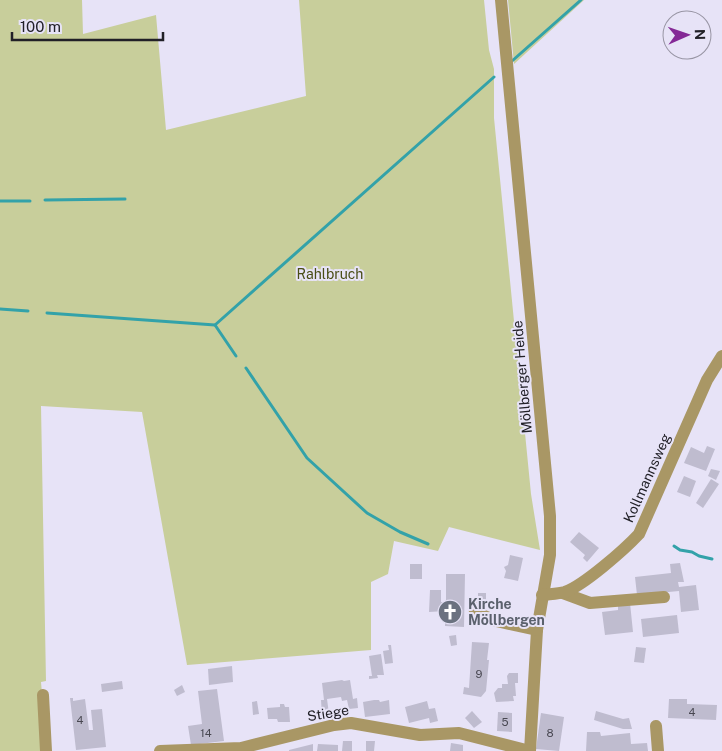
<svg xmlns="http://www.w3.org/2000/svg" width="722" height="751" font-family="'Public Sans',sans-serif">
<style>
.green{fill:#c8ce9b}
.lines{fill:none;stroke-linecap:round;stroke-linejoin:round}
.stream{stroke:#33a2a9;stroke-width:3}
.building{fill:#bfbccf}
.minor{stroke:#a99765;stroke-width:12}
.labels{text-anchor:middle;stroke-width:4;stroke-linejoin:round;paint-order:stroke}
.number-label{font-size:11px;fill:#484751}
.park-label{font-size:14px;fill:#494d16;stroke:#e7e3f7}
.street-label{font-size:14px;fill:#212027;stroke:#e7e3f7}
.worship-label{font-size:14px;font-weight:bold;fill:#5b616d;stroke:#e7e3f7;text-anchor:start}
</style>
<rect width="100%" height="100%" fill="#e7e3f7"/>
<g class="green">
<path d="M 0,0 L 82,0 L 83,34 L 156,15 L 166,130 L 306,96 L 299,0 L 484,0 L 489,50 L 494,69 L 494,118 L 531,494 L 540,550 L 449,527 L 438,551 L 394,541 L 388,574 L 371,582 L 371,650 L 187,665 L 142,412 L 41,406 L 46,681 L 41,682 L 47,751 L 0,751 Z"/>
<path d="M 508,0 L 584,0 L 514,64 Z"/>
</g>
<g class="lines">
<g class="stream">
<path d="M 512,61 L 581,0"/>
<path d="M 45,200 L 125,199"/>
<path d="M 0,201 L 30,201"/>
<path d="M 0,309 L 28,311"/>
<path d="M 47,313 L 215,325 L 494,77"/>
<path d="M 215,325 L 236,356"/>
<path d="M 246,368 L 307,458 L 367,513 L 400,532 L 428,544"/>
<path d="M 674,546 L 680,550 L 692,552 L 699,556 L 712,559"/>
</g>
</g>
<g class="building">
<path d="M 707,446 L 715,449 L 706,471 L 684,463 L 691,447 L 704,453 Z"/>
<path d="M 711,469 L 720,471 L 716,480 L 708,476 Z"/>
<path d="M 684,476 L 696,481 L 690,497 L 677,492 Z"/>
<path d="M 711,479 L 719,484 L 703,508 L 696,503 Z"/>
<path d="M 579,532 L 599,548 L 587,562 L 583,558 L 585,555 L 570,542 Z"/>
<path d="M 510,555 L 523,558 L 518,581 L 504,578 L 506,571 L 504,567 L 508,565 Z"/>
<path d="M 680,563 L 684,582 L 678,582 L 679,587 L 696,585 L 699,610 L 681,612 L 679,591 L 637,595 L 635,577 L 671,573 L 670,564 Z"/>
<rect x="410" y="564" width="12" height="15"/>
<path d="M 446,574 L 465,574 L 464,627 L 445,626 L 445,611 L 429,612 L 430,590 L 441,590 L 441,602 L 446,602 Z"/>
<path d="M 478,593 L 486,593 L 486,602 L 478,601 Z"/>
<path d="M 630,603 L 633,632 L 605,635 L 602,612 L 618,610 L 618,605 Z"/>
<path d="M 677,615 L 679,633 L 643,637 L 641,619 Z"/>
<path d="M 456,635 L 457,645 L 451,646 L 449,636 Z"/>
<path d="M 472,642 L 489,643 L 487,660 L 489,660 L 486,691 L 481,697 L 463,694 L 464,687 L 469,688 Z"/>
<path d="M 388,645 L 391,645 L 393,663 L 385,664 L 383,651 L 389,650 Z"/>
<path d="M 636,647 L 646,648 L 644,663 L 634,662 Z"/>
<path d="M 381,654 L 384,675 L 377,675 L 378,678 L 369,679 L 369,676 L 372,676 L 369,656 Z"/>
<path d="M 232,666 L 233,682 L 209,685 L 208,669 Z"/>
<path d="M 509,673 L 518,673 L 518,683 L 515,683 L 516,696 L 513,696 L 514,701 L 496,702 L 494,693 L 498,688 L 502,688 L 502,684 L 508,684 L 507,676 Z"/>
<path d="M 342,680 L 344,681 L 350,680 L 353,699 L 357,698 L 358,708 L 349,709 L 347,700 L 342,701 L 341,697 L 327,699 L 329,714 L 322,715 L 321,700 L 324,700 L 322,683 Z"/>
<path d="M 122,681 L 123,689 L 102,692 L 101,684 Z"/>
<path d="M 182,685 L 185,692 L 177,696 L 174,690 Z"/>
<path d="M 217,689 L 224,741 L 191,745 L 188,726 L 202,724 L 198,691 Z"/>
<path d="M 70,698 L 73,698 L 73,701 L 85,699 L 89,730 L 93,730 L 91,710 L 102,709 L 106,747 L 76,750 Z"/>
<path d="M 669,699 L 687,699 L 687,704 L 717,705 L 716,720 L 668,718 Z"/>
<path d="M 374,700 L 379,700 L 380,702 L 389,700 L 390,714 L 365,717 L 363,702 Z"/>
<path d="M 257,701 L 259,714 L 253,715 L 252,702 Z"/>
<path d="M 427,701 L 429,709 L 435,708 L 438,721 L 430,723 L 429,718 L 409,723 L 405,707 Z"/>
<path d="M 280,704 L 284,704 L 285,707 L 289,707 L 290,722 L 278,722 L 277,719 L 268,719 L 267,708 L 280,707 Z"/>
<path d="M 472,711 L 482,722 L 474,728 L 465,718 Z"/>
<path d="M 596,711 L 623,719 L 629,718 L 632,729 L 623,729 L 594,720 Z"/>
<path d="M 498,712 L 512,713 L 512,732 L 497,731 Z"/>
<path d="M 541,713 L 564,717 L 559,751 L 536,749 Z"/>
<path d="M 587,732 L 600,732 L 601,736 L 630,733 L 631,744 L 647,743 L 648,751 L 586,751 Z"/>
<path d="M 343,741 L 352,741 L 352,751 L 342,751 Z"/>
<path d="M 366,741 L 375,741 L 374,751 L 366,751 Z"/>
<path d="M 451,743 L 463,745 L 463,751 L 450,751 Z"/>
<path d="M 313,744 L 313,751 L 289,751 L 289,750 Z"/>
<path d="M 318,744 L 338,745 L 338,751 L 317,751 Z"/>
</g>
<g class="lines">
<g class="minor">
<path d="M 501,0 L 550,516 L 550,555 L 537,630 L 530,751"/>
<path d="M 563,593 L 590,603 L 664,597"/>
<path d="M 542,595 C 550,594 558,594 565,592 C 584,585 624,550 639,534 L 707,380 L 722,356"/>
<path d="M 474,605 L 475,612 L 496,621 L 537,630"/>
<path d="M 43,695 L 46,751"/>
<path d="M 656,726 L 658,751"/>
<path d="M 160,751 L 241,748 L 334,725 L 351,723 L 420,735 L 459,733 L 530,751"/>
</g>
</g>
<defs>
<g id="church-disc" transform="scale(1.25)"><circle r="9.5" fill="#6b7280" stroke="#e7e3f7"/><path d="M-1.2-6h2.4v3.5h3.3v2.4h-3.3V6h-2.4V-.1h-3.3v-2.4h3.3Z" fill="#fff"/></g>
</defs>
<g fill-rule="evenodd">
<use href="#church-disc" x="450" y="612"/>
</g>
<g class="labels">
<g class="number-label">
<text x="479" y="678">9</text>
<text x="692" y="716">4</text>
<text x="80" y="724">4</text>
<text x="505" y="726">5</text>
<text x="206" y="737">14</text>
<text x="550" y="737">8</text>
</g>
<g class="park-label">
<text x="330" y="279">Rahlbruch</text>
</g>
<g class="street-label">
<text transform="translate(522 377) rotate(-95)" y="5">Möllberger Heide</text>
<text transform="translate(647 478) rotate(-66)" y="5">Kollmannsweg</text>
<text transform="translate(328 713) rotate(-9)" y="5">Stiege</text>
</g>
<g class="worship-label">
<text x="468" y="609">Kirche<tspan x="468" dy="16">Möllbergen</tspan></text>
</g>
</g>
<g transform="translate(687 35) rotate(88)"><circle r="24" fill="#e7e3f7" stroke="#9895a4"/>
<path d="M0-4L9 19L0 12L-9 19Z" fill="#842996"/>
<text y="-8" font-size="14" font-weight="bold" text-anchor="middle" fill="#212027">N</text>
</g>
<path d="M12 32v8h151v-8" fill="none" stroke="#212027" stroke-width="2.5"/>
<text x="20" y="32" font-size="15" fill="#212027" stroke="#e7e3f7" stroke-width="4" paint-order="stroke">100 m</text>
</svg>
